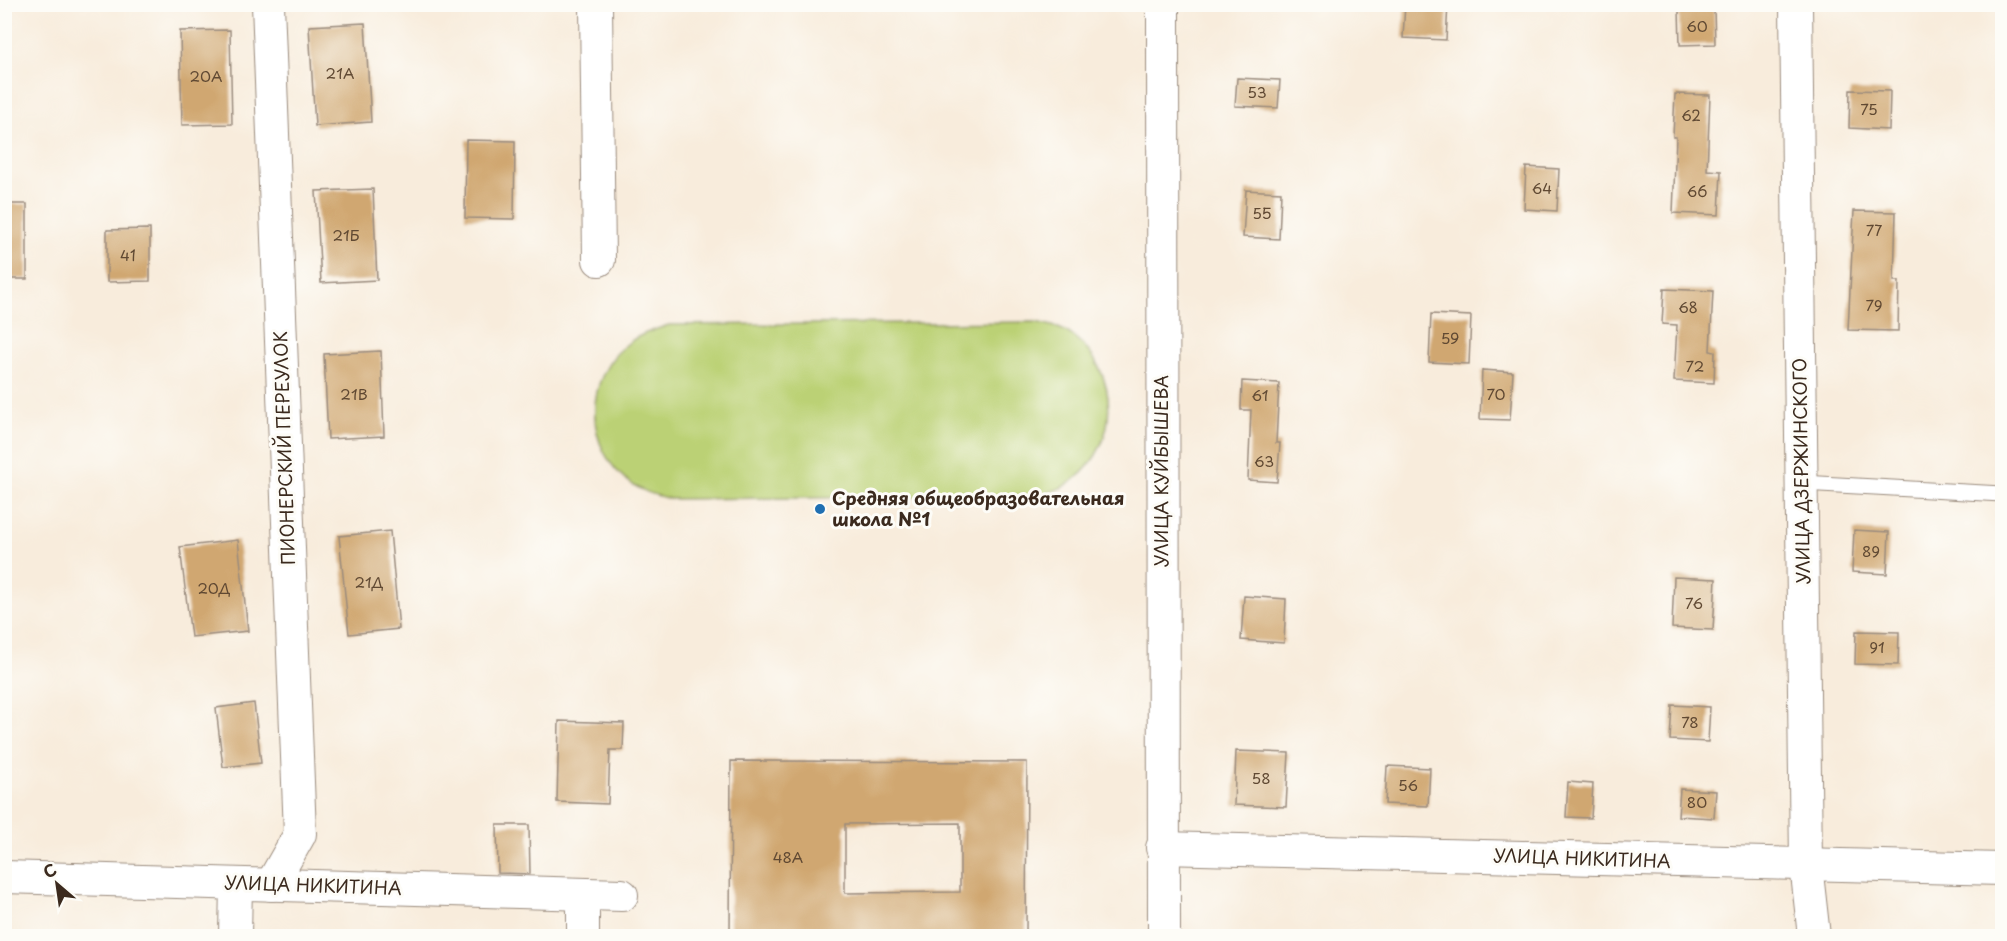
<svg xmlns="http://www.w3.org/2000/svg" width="2007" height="941" font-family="'Playpen Sans',sans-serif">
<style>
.green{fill:#bbd175;stroke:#7b7e4a;stroke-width:1.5}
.building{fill:#d0a771;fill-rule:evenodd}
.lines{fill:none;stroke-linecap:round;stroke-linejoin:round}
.lane-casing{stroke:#9a8b7d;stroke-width:17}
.street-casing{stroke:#9a8b7d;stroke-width:34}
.lane{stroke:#fff;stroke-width:15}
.street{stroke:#fff;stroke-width:32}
.poi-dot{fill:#1f6fb2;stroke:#fdfcf7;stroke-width:2}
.labels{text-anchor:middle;stroke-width:6;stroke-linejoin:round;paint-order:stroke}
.number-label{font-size:15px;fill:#604933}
.street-label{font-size:18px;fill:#3b2a1e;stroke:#fdfcf7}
.poi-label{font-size:18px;font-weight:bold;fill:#3b2a1e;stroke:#fdfcf7;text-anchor:start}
</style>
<rect width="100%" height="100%" fill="#fdfcf7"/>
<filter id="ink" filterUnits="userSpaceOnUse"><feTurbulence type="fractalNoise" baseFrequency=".0167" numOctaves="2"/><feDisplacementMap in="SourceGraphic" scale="12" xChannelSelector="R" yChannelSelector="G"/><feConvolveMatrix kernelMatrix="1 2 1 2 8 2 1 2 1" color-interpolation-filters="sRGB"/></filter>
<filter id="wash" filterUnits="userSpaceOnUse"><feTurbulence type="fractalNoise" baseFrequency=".008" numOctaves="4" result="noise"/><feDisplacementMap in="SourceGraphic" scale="24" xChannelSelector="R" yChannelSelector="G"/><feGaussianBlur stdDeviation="1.35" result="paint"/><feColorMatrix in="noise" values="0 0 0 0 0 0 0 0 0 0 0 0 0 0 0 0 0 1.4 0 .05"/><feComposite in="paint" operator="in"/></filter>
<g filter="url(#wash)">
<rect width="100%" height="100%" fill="#f8ecdc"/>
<path class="green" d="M 1036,322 C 1050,325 1063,328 1074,337 C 1120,373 1120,443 1075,479 C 1064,488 1051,492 1037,496 L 670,499 C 657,496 643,492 632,484 C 583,451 582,375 631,341 C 642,333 656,329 669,325 Z"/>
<g id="blocks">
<g class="building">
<path d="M 1405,4 L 1448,4 L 1446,40 L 1403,38 Z"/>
<path d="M 1714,8 L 1715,44 L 1680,45 L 1679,9 Z"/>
<path d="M 365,23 L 371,122 L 315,126 L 309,26 Z"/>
<path d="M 230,30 L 232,124 L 182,125 L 180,31 Z"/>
<path d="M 1237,78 L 1280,80 L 1278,108 L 1235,106 Z"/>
<path d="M 1850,90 L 1890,91 L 1889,130 L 1849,128 Z"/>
<path d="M 1675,94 L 1710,95 L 1707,170 L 1721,171 L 1719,215 L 1673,213 L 1676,137 L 1673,137 Z"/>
<path d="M 466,140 L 515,141 L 514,219 L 465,218 Z"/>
<path d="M 1526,167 L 1559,169 L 1557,211 L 1524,209 Z"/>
<path d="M 373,189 L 377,280 L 321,283 L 316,191 Z"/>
<path d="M 1246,190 L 1281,192 L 1279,239 L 1243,237 Z"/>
<rect x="4" y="204" width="23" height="75"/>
<path d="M 1854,211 L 1896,212 L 1894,281 L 1899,281 L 1898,331 L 1848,330 Z"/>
<path d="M 150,229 L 150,281 L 107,282 L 107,230 Z"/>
<path d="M 1664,289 L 1713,291 L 1710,351 L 1715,352 L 1714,383 L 1674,381 L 1677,325 L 1662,324 Z"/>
<path d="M 1431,314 L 1471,316 L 1469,364 L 1429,362 Z"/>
<path d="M 381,351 L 384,436 L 328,439 L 324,354 Z"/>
<path d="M 1482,370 L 1513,372 L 1510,420 L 1480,419 Z"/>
<path d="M 1242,381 L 1279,383 L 1276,443 L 1280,443 L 1277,482 L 1248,480 L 1251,410 L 1241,410 Z"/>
<path d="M 1854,530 L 1889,532 L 1887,574 L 1852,572 Z"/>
<path d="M 390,531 L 399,629 L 349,634 L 339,536 Z"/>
<path d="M 238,540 L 248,631 L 191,637 L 180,547 Z"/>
<path d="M 1674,577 L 1716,579 L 1713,630 L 1672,628 Z"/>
<path d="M 1244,596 L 1286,599 L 1284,643 L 1241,640 Z"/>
<path d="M 1856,631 L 1899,632 L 1898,665 L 1855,664 Z"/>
<path d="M 254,703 L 261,763 L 223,767 L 216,708 Z"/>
<path d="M 1672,705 L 1710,707 L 1708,742 L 1670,740 Z"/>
<path d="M 559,721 L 624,723 L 623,750 L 610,750 L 608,804 L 557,802 Z"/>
<path d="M 1236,751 L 1289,753 L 1286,807 L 1234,805 Z"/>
<path d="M 731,761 L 1027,762 L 1026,936 L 730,936 ZM 960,823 L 960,892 L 845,893 L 845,824 Z"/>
<path d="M 1387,766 L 1430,768 L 1428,806 L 1385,804 Z"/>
<path d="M 1568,782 L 1593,784 L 1591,818 L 1566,817 Z"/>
<path d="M 1680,789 L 1716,791 L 1714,818 L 1678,816 Z"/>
<path d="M 497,825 L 529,825 L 530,874 L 498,873 Z"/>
</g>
</g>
</g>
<g filter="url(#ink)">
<use href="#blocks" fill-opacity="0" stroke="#9a8b7d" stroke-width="1.5"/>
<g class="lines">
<g class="lane-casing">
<path id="lane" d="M 1802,483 L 2002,494"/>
</g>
<g class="street-casing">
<g id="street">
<path d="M 268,4 L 300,834 L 271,885"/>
<path d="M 596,4 L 599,260"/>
<path d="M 1163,4 L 1164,936"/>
<path d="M 1796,4 L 1806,865 L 1814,936"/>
<path d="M 1162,848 L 2002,869"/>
<path d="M 4,877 L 622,895"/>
<path d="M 235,936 L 236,884"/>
<path d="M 583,936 L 583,894"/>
</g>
</g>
<use href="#lane" class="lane"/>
<use href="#street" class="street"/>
</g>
</g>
<circle class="poi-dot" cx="820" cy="509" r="6"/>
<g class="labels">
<g class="number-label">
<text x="1697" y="32">60</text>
<text x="340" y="79">21А</text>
<text x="206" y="82">20А</text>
<text x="1257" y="98">53</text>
<text x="1869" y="115">75</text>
<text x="1691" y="121">62</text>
<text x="1542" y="194">64</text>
<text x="1697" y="197">66</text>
<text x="1262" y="219">55</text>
<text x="1874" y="236">77</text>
<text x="346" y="241">21Б</text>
<text x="128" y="261">41</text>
<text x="1874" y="311">79</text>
<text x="1688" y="313">68</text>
<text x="1450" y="344">59</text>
<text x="1695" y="372">72</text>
<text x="354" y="400">21В</text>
<text x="1496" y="400">70</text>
<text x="1260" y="401">61</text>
<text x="1264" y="467">63</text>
<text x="1871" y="557">89</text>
<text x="369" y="588">21Д</text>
<text x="214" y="594">20Д</text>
<text x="1694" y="609">76</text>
<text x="1877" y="653">91</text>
<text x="1690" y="728">78</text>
<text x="1261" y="784">58</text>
<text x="1408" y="791">56</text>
<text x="1697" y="808">80</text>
<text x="788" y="863">48А</text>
</g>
<g class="street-label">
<text transform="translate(285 448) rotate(-92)" y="6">ПИОНЕРСКИЙ ПЕРЕУЛОК</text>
<text transform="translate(1162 471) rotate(-90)" y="6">УЛИЦА КУЙБЫШЕВА</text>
<text transform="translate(1802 471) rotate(-91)" y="6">УЛИЦА ДЗЕРЖИНСКОГО</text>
<text transform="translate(1582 859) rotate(2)" y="6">УЛИЦА НИКИТИНА</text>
<text transform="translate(313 886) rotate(2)" y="6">УЛИЦА НИКИТИНА</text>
</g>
<g class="poi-label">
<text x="832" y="505">Средняя общеобразовательная<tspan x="832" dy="21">школа №1</tspan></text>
</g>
</g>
<rect width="2007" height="941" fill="none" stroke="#fdfcf7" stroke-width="24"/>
<g transform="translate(57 884) rotate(331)" stroke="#fdfcf7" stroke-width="4.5" paint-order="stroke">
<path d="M0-4.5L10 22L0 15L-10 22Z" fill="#3b2a1e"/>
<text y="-9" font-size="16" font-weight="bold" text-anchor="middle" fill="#3b2a1e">С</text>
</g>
</svg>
